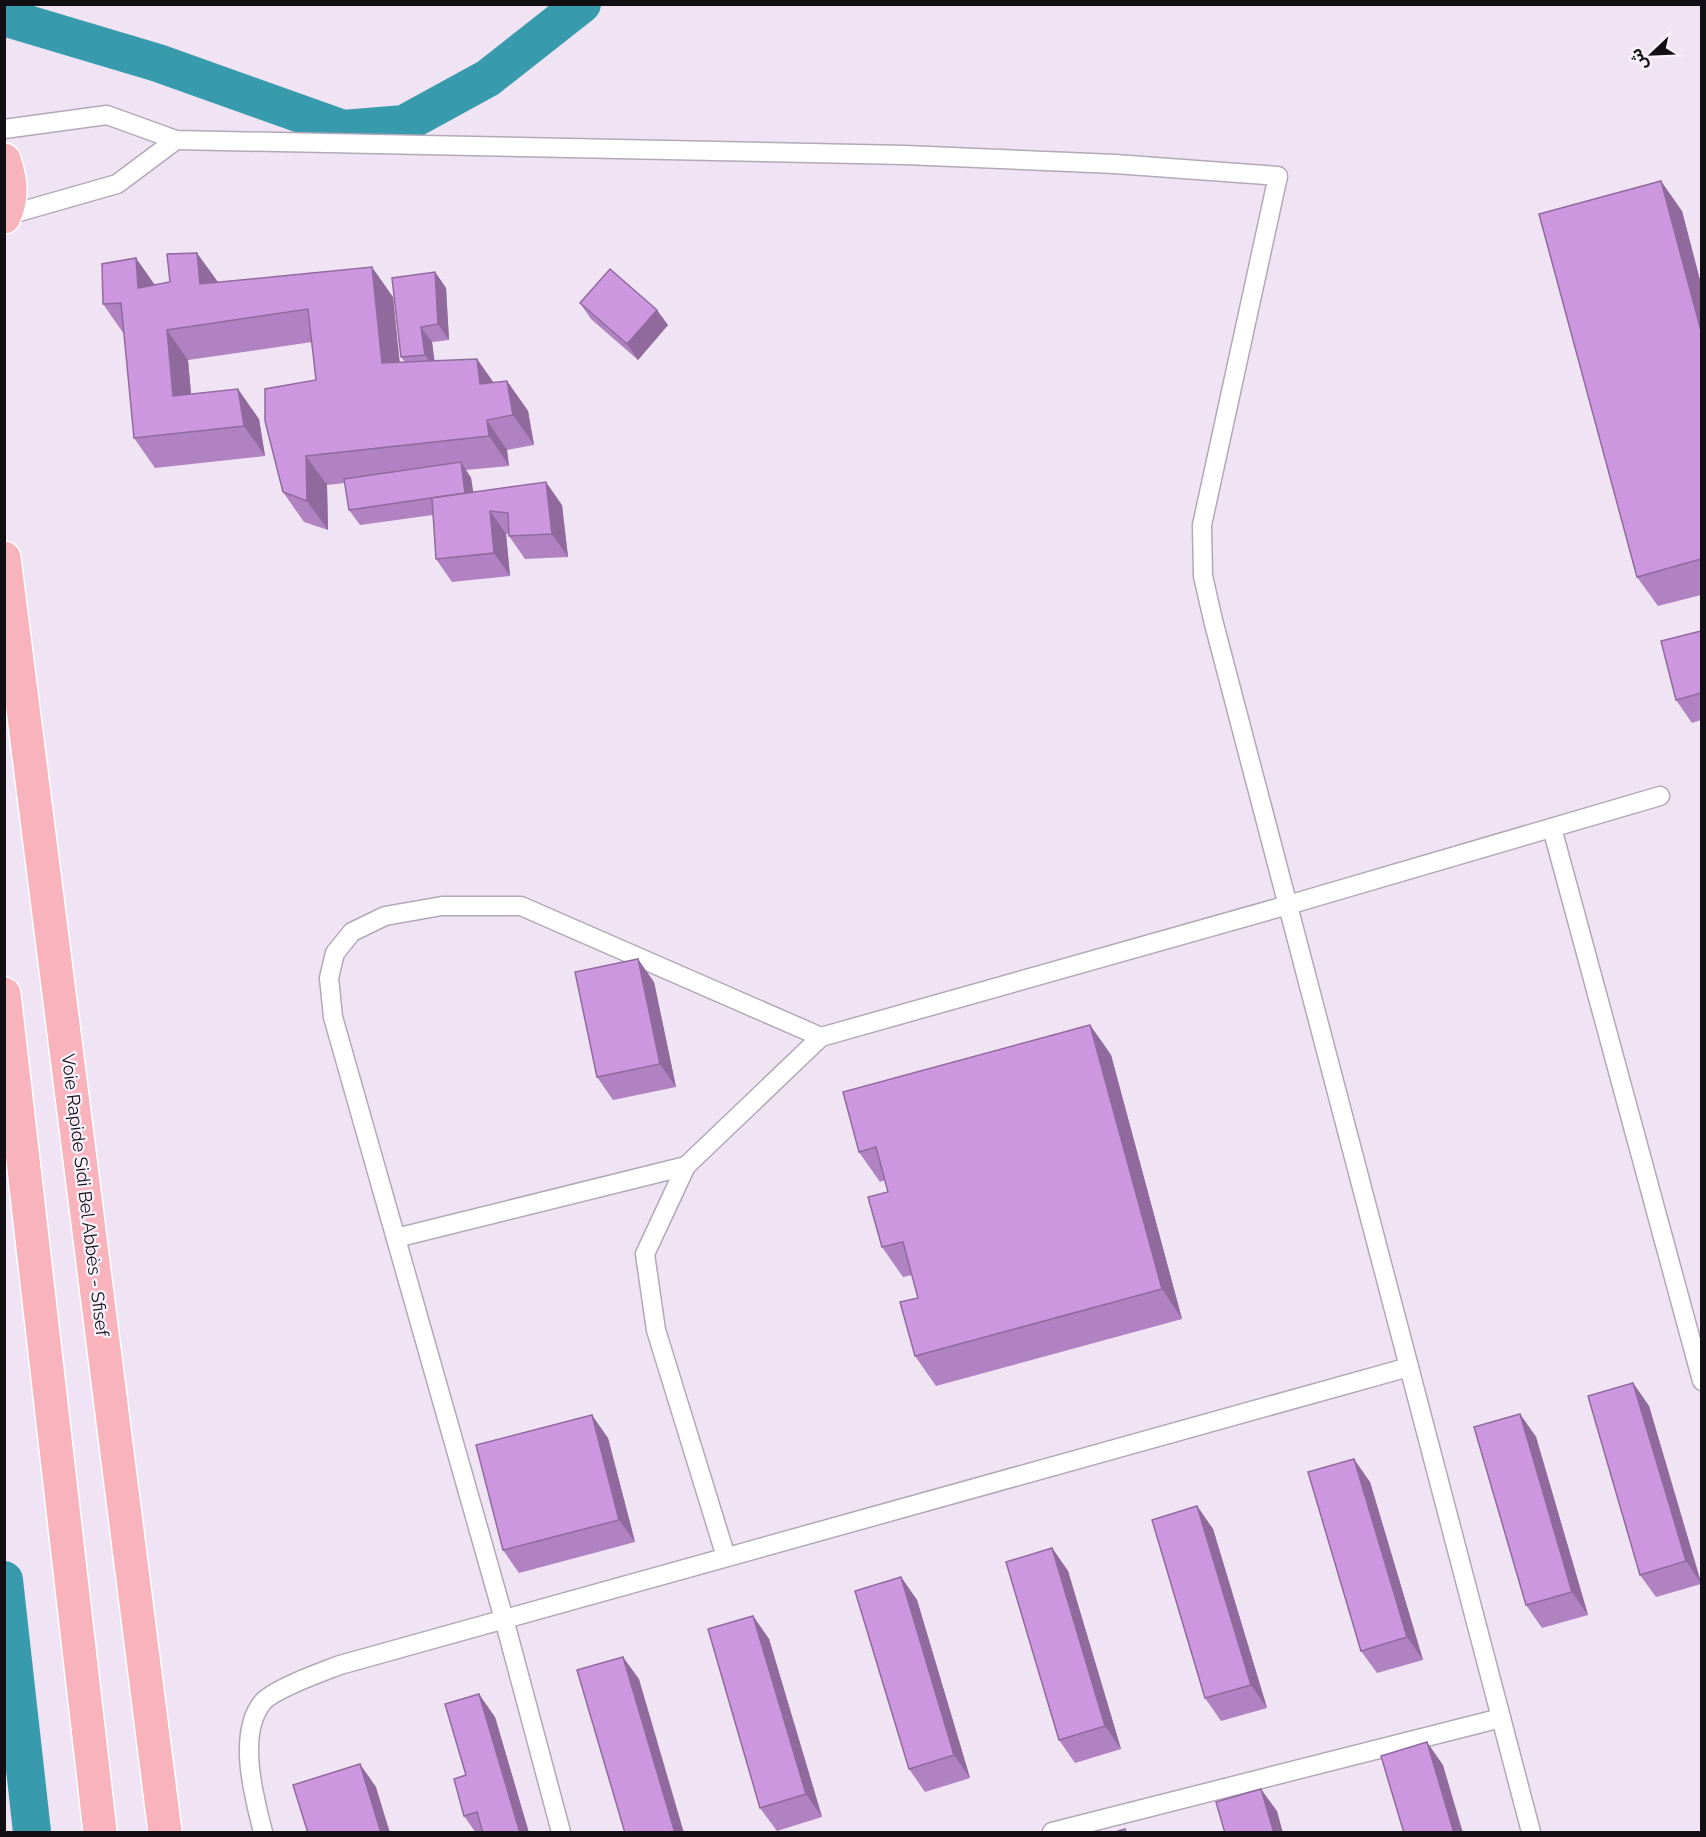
<svg xmlns="http://www.w3.org/2000/svg" width="1706" height="1837" font-family="Raleway,'Noto Sans Arabic',sans-serif">
<style>
.lines{fill:none;stroke-linecap:round;stroke-linejoin:round}
.canal{stroke:#389aad;stroke-width:38}
.lane-casing{stroke:#b3a8b8;stroke-width:21}
.highway-casing{stroke:#fff;stroke-width:36}
.lane{stroke:#fff;stroke-width:18}
.highway{stroke:#f9b3bc;stroke-width:33}
.wall{fill:#b082c1}
.shaded-wall{fill:#906a9d}
.building{fill:#cd97e0;stroke:#906a9d;stroke-width:1.5}
.labels{text-anchor:middle;stroke-width:4.5;stroke-linejoin:round;paint-order:stroke}
.street-label{font-size:18px;fill:#120f14;stroke:#faf3fd}
</style>
<rect width="100%" height="100%" fill="#f0e4f4"/>
<g class="lines">
<g class="canal">
<path d="M 4,17 L 158,63 L 343,129 L 404,124 L 488,78 L 582,4"/>
<path d="M 4,1580 L 32,1832"/>
</g>
<g class="lane-casing">
<g id="lane">
<path d="M 4,129 L 107,115 L 176,140 L 905,155 L 1115,164 L 1278,176 L 1202,525 L 1203,576 L 1213,620 L 1531,1832"/>
<path d="M 5,216 L 117,184 L 176,140"/>
<path d="M 1552,828 L 1702,1381"/>
<path d="M 821,1037 L 1288,905 L 1660,796"/>
<path d="M 396,1238 L 686,1166"/>
<path d="M 263,1832 C 254,1797 237,1735 262,1703 C 273,1689 322,1672 340,1665 L 1409,1367"/>
<path d="M 561,1832 L 504,1619 L 333,1017 L 329,978 L 335,953 L 352,932 L 385,916 L 442,906 L 521,906 L 821,1037 L 686,1166 L 645,1254 L 656,1330 L 726,1557"/>
<path d="M 1052,1832 L 1501,1718"/>
</g>
</g>
<g class="highway-casing">
<g id="highway">
<path d="M 4,160 C 11,180 13,197 4,217"/>
<path d="M 4,558 L 165,1832"/>
<path d="M 4,994 L 100,1832"/>
</g>
</g>
<use href="#lane" class="lane"/>
<use href="#highway" class="highway"/>
</g>
<g class="wall">
<path d="M 1682,211 L 1701,284 L 1701,595 L 1658,606 L 1637,577 Z"/>
<path d="M 435,272 L 446,288 L 449,340 L 432,342 L 434,361 L 477,359 L 494,383 L 507,381 L 528,411 L 534,445 L 507,450 L 509,466 L 466,470 L 471,478 L 473,492 L 562,505 L 568,557 L 525,559 L 509,536 L 509,534 L 506,534 L 510,576 L 452,582 L 436,559 L 433,515 L 360,525 L 349,510 L 345,483 L 327,485 L 328,530 L 304,522 L 283,492 L 316,380 L 312,342 L 188,360 L 191,394 L 259,419 L 265,456 L 155,468 L 134,438 L 124,334 L 103,304 L 155,284 L 218,282 L 393,297 L 399,363 L 405,362 L 401,357 Z"/>
<path d="M 580,303 L 668,325 L 638,360 L 591,319 Z"/>
<path d="M 1701,631 L 1701,720 L 1692,723 L 1676,700 Z"/>
<path d="M 654,982 L 676,1087 L 613,1100 L 597,1077 Z"/>
<path d="M 1090,1025 L 1111,1055 L 1182,1319 L 936,1386 L 915,1356 L 918,1298 L 912,1275 L 903,1277 L 882,1247 L 888,1192 L 885,1180 L 880,1182 L 859,1152 Z"/>
<path d="M 1633,1383 L 1649,1406 L 1701,1582 L 1701,1584 L 1656,1597 L 1640,1575 Z"/>
<path d="M 1520,1414 L 1536,1437 L 1588,1615 L 1542,1628 L 1526,1605 Z"/>
<path d="M 608,1438 L 635,1542 L 519,1573 L 503,1550 Z"/>
<path d="M 1370,1482 L 1423,1660 L 1377,1673 L 1361,1651 Z"/>
<path d="M 1197,1506 L 1213,1529 L 1267,1708 L 1221,1721 L 1205,1698 Z"/>
<path d="M 1052,1548 L 1068,1571 L 1121,1749 L 1075,1763 L 1059,1740 Z"/>
<path d="M 901,1577 L 917,1600 L 970,1778 L 925,1792 L 909,1769 Z"/>
<path d="M 753,1616 L 769,1639 L 822,1817 L 777,1831 L 760,1808 Z"/>
<path d="M 495,1717 L 529,1833 L 476,1833 L 464,1816 L 466,1775 Z"/>
</g>
<g class="shaded-wall">
<path d="M 1661,181 L 1682,211 L 1701,284 L 1701,331 Z"/>
<path d="M 197,253 L 218,282 L 200,284 Z"/>
<path d="M 136,258 L 157,288 L 138,288 Z"/>
<path d="M 372,267 L 393,297 L 403,393 L 382,363 Z"/>
<path d="M 435,272 L 446,288 L 449,340 L 438,324 Z"/>
<path d="M 657,310 L 668,325 L 638,360 L 627,344 Z"/>
<path d="M 421,327 L 432,342 L 436,371 L 425,355 Z"/>
<path d="M 167,330 L 188,360 L 194,426 L 173,396 Z"/>
<path d="M 477,359 L 498,389 L 480,384 Z"/>
<path d="M 507,381 L 528,411 L 534,445 L 513,415 Z"/>
<path d="M 238,389 L 259,419 L 265,456 L 244,426 Z"/>
<path d="M 487,420 L 507,450 L 509,466 L 489,436 Z"/>
<path d="M 306,456 L 327,485 L 328,530 L 307,501 Z"/>
<path d="M 461,462 L 471,478 L 476,510 L 465,494 Z"/>
<path d="M 546,482 L 562,505 L 568,557 L 552,534 Z"/>
<path d="M 490,511 L 506,534 L 510,576 L 494,553 Z"/>
<path d="M 638,959 L 654,982 L 676,1087 L 660,1064 Z"/>
<path d="M 1090,1025 L 1111,1055 L 1182,1319 L 1162,1289 Z"/>
<path d="M 1633,1383 L 1649,1406 L 1701,1583 L 1686,1561 Z"/>
<path d="M 1520,1414 L 1536,1437 L 1588,1615 L 1572,1592 Z"/>
<path d="M 592,1415 L 608,1438 L 635,1542 L 619,1520 Z"/>
<path d="M 1354,1459 L 1370,1482 L 1423,1660 L 1407,1637 Z"/>
<path d="M 1197,1506 L 1213,1529 L 1267,1708 L 1251,1685 Z"/>
<path d="M 1052,1548 L 1068,1571 L 1121,1749 L 1105,1726 Z"/>
<path d="M 901,1577 L 917,1600 L 970,1778 L 954,1755 Z"/>
<path d="M 753,1616 L 769,1639 L 822,1817 L 806,1794 Z"/>
<path d="M 623,1657 L 639,1679 L 684,1833 L 675,1833 Z"/>
<path d="M 479,1694 L 495,1717 L 529,1833 L 520,1833 Z"/>
<path d="M 1427,1742 L 1443,1765 L 1463,1833 L 1454,1833 Z"/>
<path d="M 360,1764 L 376,1787 L 390,1833 L 381,1833 Z"/>
<path d="M 1261,1789 L 1277,1811 L 1283,1833 L 1274,1833 Z"/>
</g>
<g class="building">
<path d="M 1661,181 L 1701,331 L 1701,559 L 1637,577 L 1539,214 Z"/>
<path d="M 197,253 L 200,284 L 372,267 L 382,363 L 477,359 L 480,384 L 507,381 L 513,415 L 487,420 L 489,436 L 306,456 L 307,501 L 283,492 L 265,421 L 265,389 L 316,380 L 308,309 L 167,330 L 173,396 L 238,389 L 244,426 L 134,438 L 121,303 L 103,304 L 102,264 L 136,258 L 138,288 L 170,282 L 167,254 Z"/>
<path d="M 610,269 L 657,310 L 627,344 L 580,303 Z"/>
<path d="M 435,272 L 438,324 L 421,327 L 425,355 L 401,357 L 392,278 Z"/>
<path d="M 461,462 L 465,493 L 349,510 L 344,479 Z"/>
<path d="M 546,482 L 552,534 L 509,536 L 508,513 L 490,511 L 494,553 L 436,559 L 432,498 Z"/>
<path d="M 1701,631 L 1701,693 L 1676,700 L 1661,641 Z"/>
<path d="M 638,959 L 660,1064 L 597,1077 L 575,972 Z"/>
<path d="M 1090,1025 L 1162,1289 L 915,1356 L 900,1302 L 918,1298 L 903,1242 L 882,1247 L 868,1197 L 888,1192 L 876,1147 L 859,1152 L 843,1092 Z"/>
<path d="M 1633,1383 L 1686,1561 L 1640,1575 L 1588,1396 Z"/>
<path d="M 1520,1414 L 1572,1592 L 1526,1605 L 1474,1427 Z"/>
<path d="M 592,1415 L 619,1520 L 503,1550 L 476,1445 Z"/>
<path d="M 1354,1459 L 1407,1637 L 1361,1651 L 1308,1472 Z"/>
<path d="M 1197,1506 L 1251,1685 L 1205,1698 L 1152,1520 Z"/>
<path d="M 1052,1548 L 1105,1726 L 1059,1740 L 1006,1562 Z"/>
<path d="M 901,1577 L 954,1755 L 909,1769 L 855,1591 Z"/>
<path d="M 753,1616 L 806,1794 L 760,1808 L 708,1629 Z"/>
<path d="M 623,1657 L 675,1833 L 625,1833 L 577,1670 Z"/>
<path d="M 479,1694 L 520,1833 L 483,1833 L 477,1812 L 464,1816 L 454,1779 L 466,1775 L 445,1704 Z"/>
<path d="M 1427,1742 L 1454,1833 L 1404,1833 L 1381,1756 Z"/>
<path d="M 360,1764 L 381,1833 L 308,1833 L 293,1785 Z"/>
<path d="M 1261,1789 L 1274,1833 L 1225,1833 L 1216,1802 Z"/>
<path d="M 1125,1829 L 1126,1833 L 1112,1833 Z"/>
</g>
<g class="labels">
<g class="street-label">
<text transform="translate(85 1195) rotate(83)" y="6">Voie Rapide Sidi Bel Abbès - Sfisef</text>
</g>
</g>
<rect width="1706" height="1837" fill="none" stroke="#120f14" stroke-width="12"/>
<g transform="translate(1652 54) rotate(247)" stroke="#faf3fd" stroke-width="4.5" paint-order="stroke">
<path d="M0-4.5L10 22L0 15L-10 22Z" fill="#120f14"/>
<text y="-9" font-size="16" font-weight="bold" text-anchor="middle" fill="#120f14">ش</text>
</g>
</svg>
